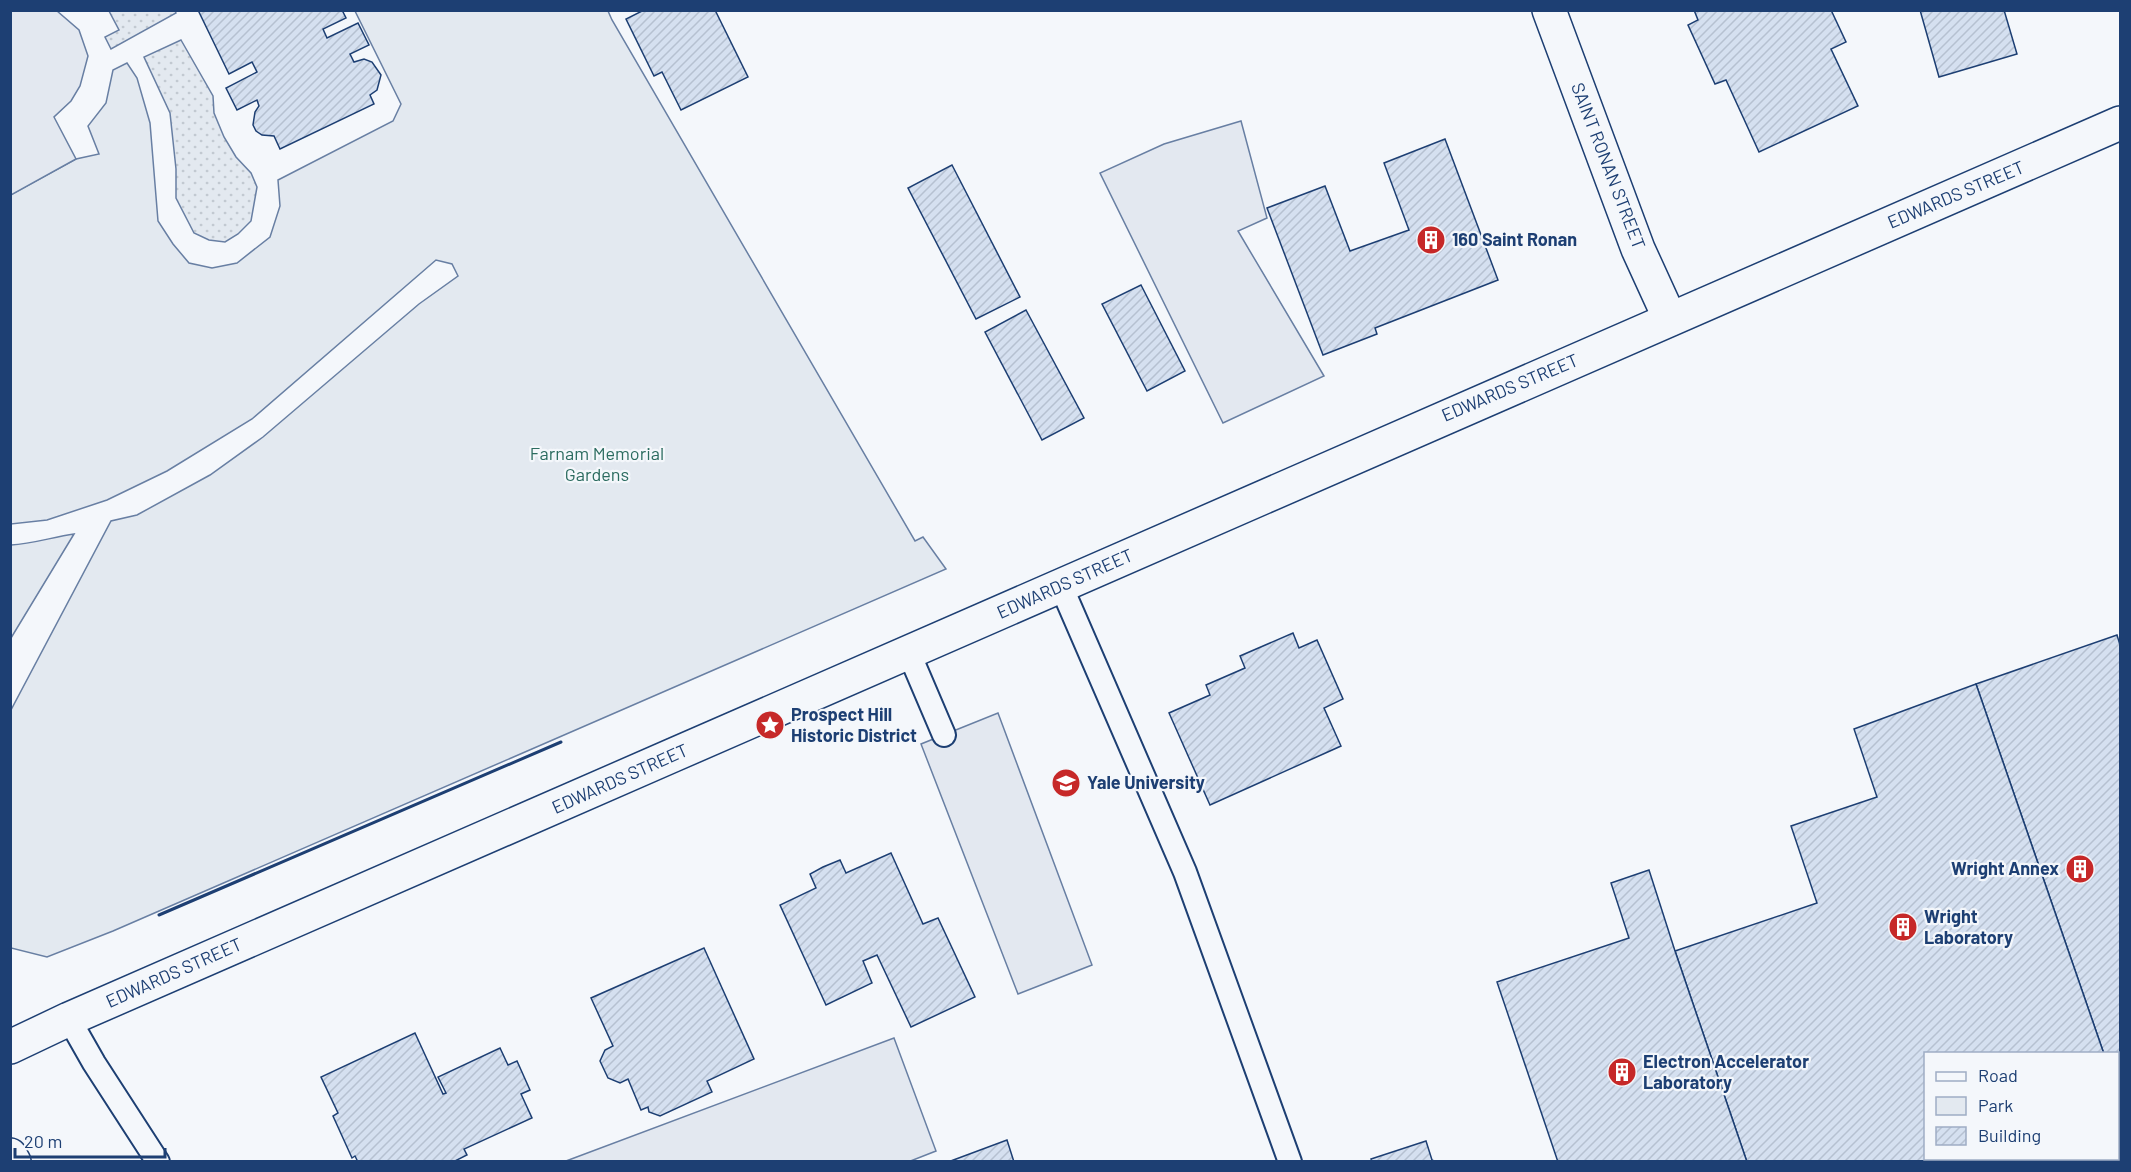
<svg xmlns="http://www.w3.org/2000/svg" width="2131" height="1172" font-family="Barlow,sans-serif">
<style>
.grass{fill:url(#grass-dots);stroke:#687fa3;stroke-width:1.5}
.park{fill:#e3e9f0;stroke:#687fa3;stroke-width:1.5}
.parking{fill:#e3e8f0;stroke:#687fa3;stroke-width:1.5}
.building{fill:url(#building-hatch);stroke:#1d3f73;stroke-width:1.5}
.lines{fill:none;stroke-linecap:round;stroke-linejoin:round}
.service-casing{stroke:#1d3f73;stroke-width:26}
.minor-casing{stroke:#1d3f73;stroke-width:36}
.secondary-casing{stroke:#1d3f73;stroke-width:36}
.service{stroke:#f4f7fb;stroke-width:22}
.minor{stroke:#f4f7fb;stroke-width:33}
.secondary{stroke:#f4f7fb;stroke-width:33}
.wall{stroke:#1d3f73;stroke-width:3}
.labels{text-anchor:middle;stroke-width:4.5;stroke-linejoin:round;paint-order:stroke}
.street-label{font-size:18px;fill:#1d3f73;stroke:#f4f7fb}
.poi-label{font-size:18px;font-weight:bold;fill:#1d3f73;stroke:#f4f7fb;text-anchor:start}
.park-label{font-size:18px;fill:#2c6c60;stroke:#f4f7fb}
</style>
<defs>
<pattern id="grass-dots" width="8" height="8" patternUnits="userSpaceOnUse" patternTransform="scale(1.5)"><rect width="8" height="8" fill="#e3e9f0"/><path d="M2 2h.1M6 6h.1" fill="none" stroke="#c2c9d1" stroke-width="1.8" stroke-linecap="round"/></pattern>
<pattern id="building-hatch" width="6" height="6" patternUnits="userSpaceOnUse" patternTransform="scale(1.5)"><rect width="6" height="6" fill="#d5e0f0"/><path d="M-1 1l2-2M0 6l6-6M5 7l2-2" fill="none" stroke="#b6c1d1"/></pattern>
</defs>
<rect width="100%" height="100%" fill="#f4f7fb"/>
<g class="grass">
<path d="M 175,11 L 176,13 L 111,49 L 105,37 L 119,30 L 109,11 Z"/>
<path d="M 181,40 L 213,96 L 214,113 L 224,137 L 236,157 L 251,173 L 257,187 L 251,221 L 238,234 L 225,242 L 209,240 L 194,233 L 176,198 L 176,169 L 170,113 L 144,57 Z"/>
</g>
<g class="park">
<path d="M 355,11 L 608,11 L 612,20 L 915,541 L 923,537 L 946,569 L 113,931 L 47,957 L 11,948 L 11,710 L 111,521 L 137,515 L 210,475 L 263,437 L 419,304 L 458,276 L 452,264 L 436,260 L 252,419 L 167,471 L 107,500 L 47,520 L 11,524 L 10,195 L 76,159 L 99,154 L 88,126 L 106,103 L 113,70 L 127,63 L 137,78 L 150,123 L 158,221 L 173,244 L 189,263 L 212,268 L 237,263 L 270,237 L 280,206 L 278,180 L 393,121 L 401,104 Z"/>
<path d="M 74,534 L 11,638 L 11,545 C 32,544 53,537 74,534 Z"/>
</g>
<g class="parking">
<path d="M 11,10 L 57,11 L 79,30 L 88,56 L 80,86 L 71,101 L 54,117 L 76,159 L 11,195 Z"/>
<path d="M 1241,121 L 1267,218 L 1238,231 L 1324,376 L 1223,423 L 1100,173 L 1164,144 Z"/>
<path d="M 998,713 L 1092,965 L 1018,994 L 921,744 Z"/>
<path d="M 894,1038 L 936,1151 L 908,1162 L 566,1161 Z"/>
</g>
<g class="building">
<path d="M 198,10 L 342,10 L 346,18 L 323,29 L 327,38 L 358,23 L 369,45 L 350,54 L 354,62 L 364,59 L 372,62 L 381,75 L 377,90 L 370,95 L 374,104 L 280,149 L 274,136 L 262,135 L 256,131 L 253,125 L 255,112 L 259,106 L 257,100 L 237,110 L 226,88 L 257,72 L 252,62 L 229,74 Z"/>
<path d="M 644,10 L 715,10 L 748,77 L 681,110 L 662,72 L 654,76 L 626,19 Z"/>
<path d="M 1694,10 L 1831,10 L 1846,42 L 1831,49 L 1858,106 L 1759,152 L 1726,80 L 1715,84 L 1688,25 L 1698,20 Z"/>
<path d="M 1920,10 L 2004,10 L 2017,54 L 1939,77 Z"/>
<path d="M 1445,139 L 1498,280 L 1375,328 L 1377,334 L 1323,355 L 1267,208 L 1325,186 L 1350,251 L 1409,230 L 1384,163 Z"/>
<path d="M 952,165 L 1020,297 L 976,319 L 908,188 Z"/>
<path d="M 1141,285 L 1185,371 L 1147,391 L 1102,304 Z"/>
<path d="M 1026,310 L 1084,418 L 1042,440 L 985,332 Z"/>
<path d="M 1293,633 L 1299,648 L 1317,640 L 1343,699 L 1324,708 L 1341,746 L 1210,805 L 1169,713 L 1210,695 L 1206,685 L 1245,668 L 1240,656 Z"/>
<path d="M 2117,635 L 2120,645 L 2120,1102 L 2118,1093 L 2118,1054 L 2104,1054 L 1976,684 Z"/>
<path d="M 1976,684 L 2104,1054 L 1926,1054 L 1926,1158 L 1991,1158 L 1982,1162 L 1747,1162 L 1675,951 L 1817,903 L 1791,826 L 1877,797 L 1854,729 Z"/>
<path d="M 891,853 L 923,924 L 938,918 L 975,997 L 911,1027 L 877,955 L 863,961 L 872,983 L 826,1005 L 780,905 L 816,888 L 810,874 L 823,867 L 840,860 L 846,873 Z"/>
<path d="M 1649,870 L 1675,951 L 1747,1162 L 1558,1162 L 1497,982 L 1629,938 L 1611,883 Z"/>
<path d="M 704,948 L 754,1059 L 707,1081 L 712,1092 L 660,1116 L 649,1112 L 648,1107 L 641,1110 L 628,1079 L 620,1083 L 608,1078 L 600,1061 L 605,1050 L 613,1046 L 591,998 Z"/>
<path d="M 415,1033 L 443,1094 L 446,1093 L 438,1077 L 500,1048 L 508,1065 L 517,1061 L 530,1090 L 521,1094 L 532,1118 L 464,1149 L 467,1155 L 453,1162 L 358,1162 L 355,1156 L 352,1158 L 333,1116 L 338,1113 L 321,1077 Z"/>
<path d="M 2118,1093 L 2120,1102 L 2120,1162 L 1999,1162 L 1998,1158 L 2118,1158 Z"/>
<path d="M 1007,1140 L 1014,1162 L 948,1162 Z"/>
<path d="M 1426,1141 L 1432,1160 L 1436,1162 L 1372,1162 L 1371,1159 Z"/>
</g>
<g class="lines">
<g class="service-casing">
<g id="service">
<path d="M 1061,586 L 1185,872 L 1290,1162"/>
<path d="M 909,653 L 944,735"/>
<path d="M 69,1019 L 94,1063 L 158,1162"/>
</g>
</g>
<g class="minor-casing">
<path id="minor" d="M 1549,10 L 1638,249 L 1670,319"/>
</g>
<g class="secondary-casing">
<g id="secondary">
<path d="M 10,1047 L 69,1019 C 753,721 1436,420 2120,123"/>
<path d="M 10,1155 L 14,1162"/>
</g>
</g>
<use href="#service" class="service"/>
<use href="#minor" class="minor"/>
<use href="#secondary" class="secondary"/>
<path class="wall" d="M 159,915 L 561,742"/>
</g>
<defs>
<g id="building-disc" transform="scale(1.5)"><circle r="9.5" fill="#c62828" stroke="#f4f7fb"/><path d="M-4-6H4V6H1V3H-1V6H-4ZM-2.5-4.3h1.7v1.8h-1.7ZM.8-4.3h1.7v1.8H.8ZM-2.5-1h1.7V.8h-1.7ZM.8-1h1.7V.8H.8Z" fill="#fff"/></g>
<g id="sight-disc" transform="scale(1.5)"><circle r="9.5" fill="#c62828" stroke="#f4f7fb"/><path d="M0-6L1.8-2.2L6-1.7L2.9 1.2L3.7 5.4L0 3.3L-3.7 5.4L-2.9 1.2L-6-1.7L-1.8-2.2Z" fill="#fff"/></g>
<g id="university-disc" transform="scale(1.5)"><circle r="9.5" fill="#c62828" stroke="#f4f7fb"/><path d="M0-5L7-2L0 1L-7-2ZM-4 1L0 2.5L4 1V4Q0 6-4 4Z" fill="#fff"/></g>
</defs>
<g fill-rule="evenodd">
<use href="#building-disc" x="1431" y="240"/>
<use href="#sight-disc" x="770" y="725"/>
<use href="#university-disc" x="1066" y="783"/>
<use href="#building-disc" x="2080" y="869"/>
<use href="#building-disc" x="1903" y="927"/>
<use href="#building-disc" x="1622" y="1072"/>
</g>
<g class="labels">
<g class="street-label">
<text transform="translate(1608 166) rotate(69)" y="6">SAINT RONAN STREET</text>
<text transform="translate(1956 195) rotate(-23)" y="6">EDWARDS STREET</text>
<text transform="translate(1510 388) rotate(-23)" y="6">EDWARDS STREET</text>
<text transform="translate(1065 584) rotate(-24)" y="6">EDWARDS STREET</text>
<text transform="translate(620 779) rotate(-24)" y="6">EDWARDS STREET</text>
<text transform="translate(174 973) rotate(-24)" y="6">EDWARDS STREET</text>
</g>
<g class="poi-label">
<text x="1452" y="246">160 Saint Ronan</text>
<text x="791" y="721">Prospect Hill<tspan x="791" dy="21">Historic District</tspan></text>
<text x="1087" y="789">Yale University</text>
<text x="2059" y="875" text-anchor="end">Wright Annex</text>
<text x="1924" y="923">Wright<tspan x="1924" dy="21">Laboratory</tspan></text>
<text x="1643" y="1068">Electron Accelerator<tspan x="1643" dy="21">Laboratory</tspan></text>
</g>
<g class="park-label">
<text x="597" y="460">Farnam Memorial<tspan x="597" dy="21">Gardens</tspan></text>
</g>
</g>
<rect width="2131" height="1172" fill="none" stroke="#1d3f73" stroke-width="24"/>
<rect x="1924" y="1052" width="195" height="108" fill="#f4f7fb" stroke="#9eadc5" stroke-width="1.5"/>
<rect x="1936" y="1072" width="30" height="9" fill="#f4f7fb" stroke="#9eadc5" stroke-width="1.5"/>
<text x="1978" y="1082" font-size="18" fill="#1d3f73">Road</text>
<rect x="1936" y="1097" width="30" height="18" fill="#e3e9f0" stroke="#9eadc5" stroke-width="1.5"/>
<text x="1978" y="1112" font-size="18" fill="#1d3f73">Park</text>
<rect x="1936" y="1127" width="30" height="18" fill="url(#building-hatch)" stroke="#9eadc5" stroke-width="1.5"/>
<text x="1978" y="1142" font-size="18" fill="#1d3f73">Building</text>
<path d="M15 1148v9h150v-9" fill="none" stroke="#1d3f73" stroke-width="3"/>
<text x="24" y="1148" font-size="18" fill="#1d3f73" stroke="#f4f7fb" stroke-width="4.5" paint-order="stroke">20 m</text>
</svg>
